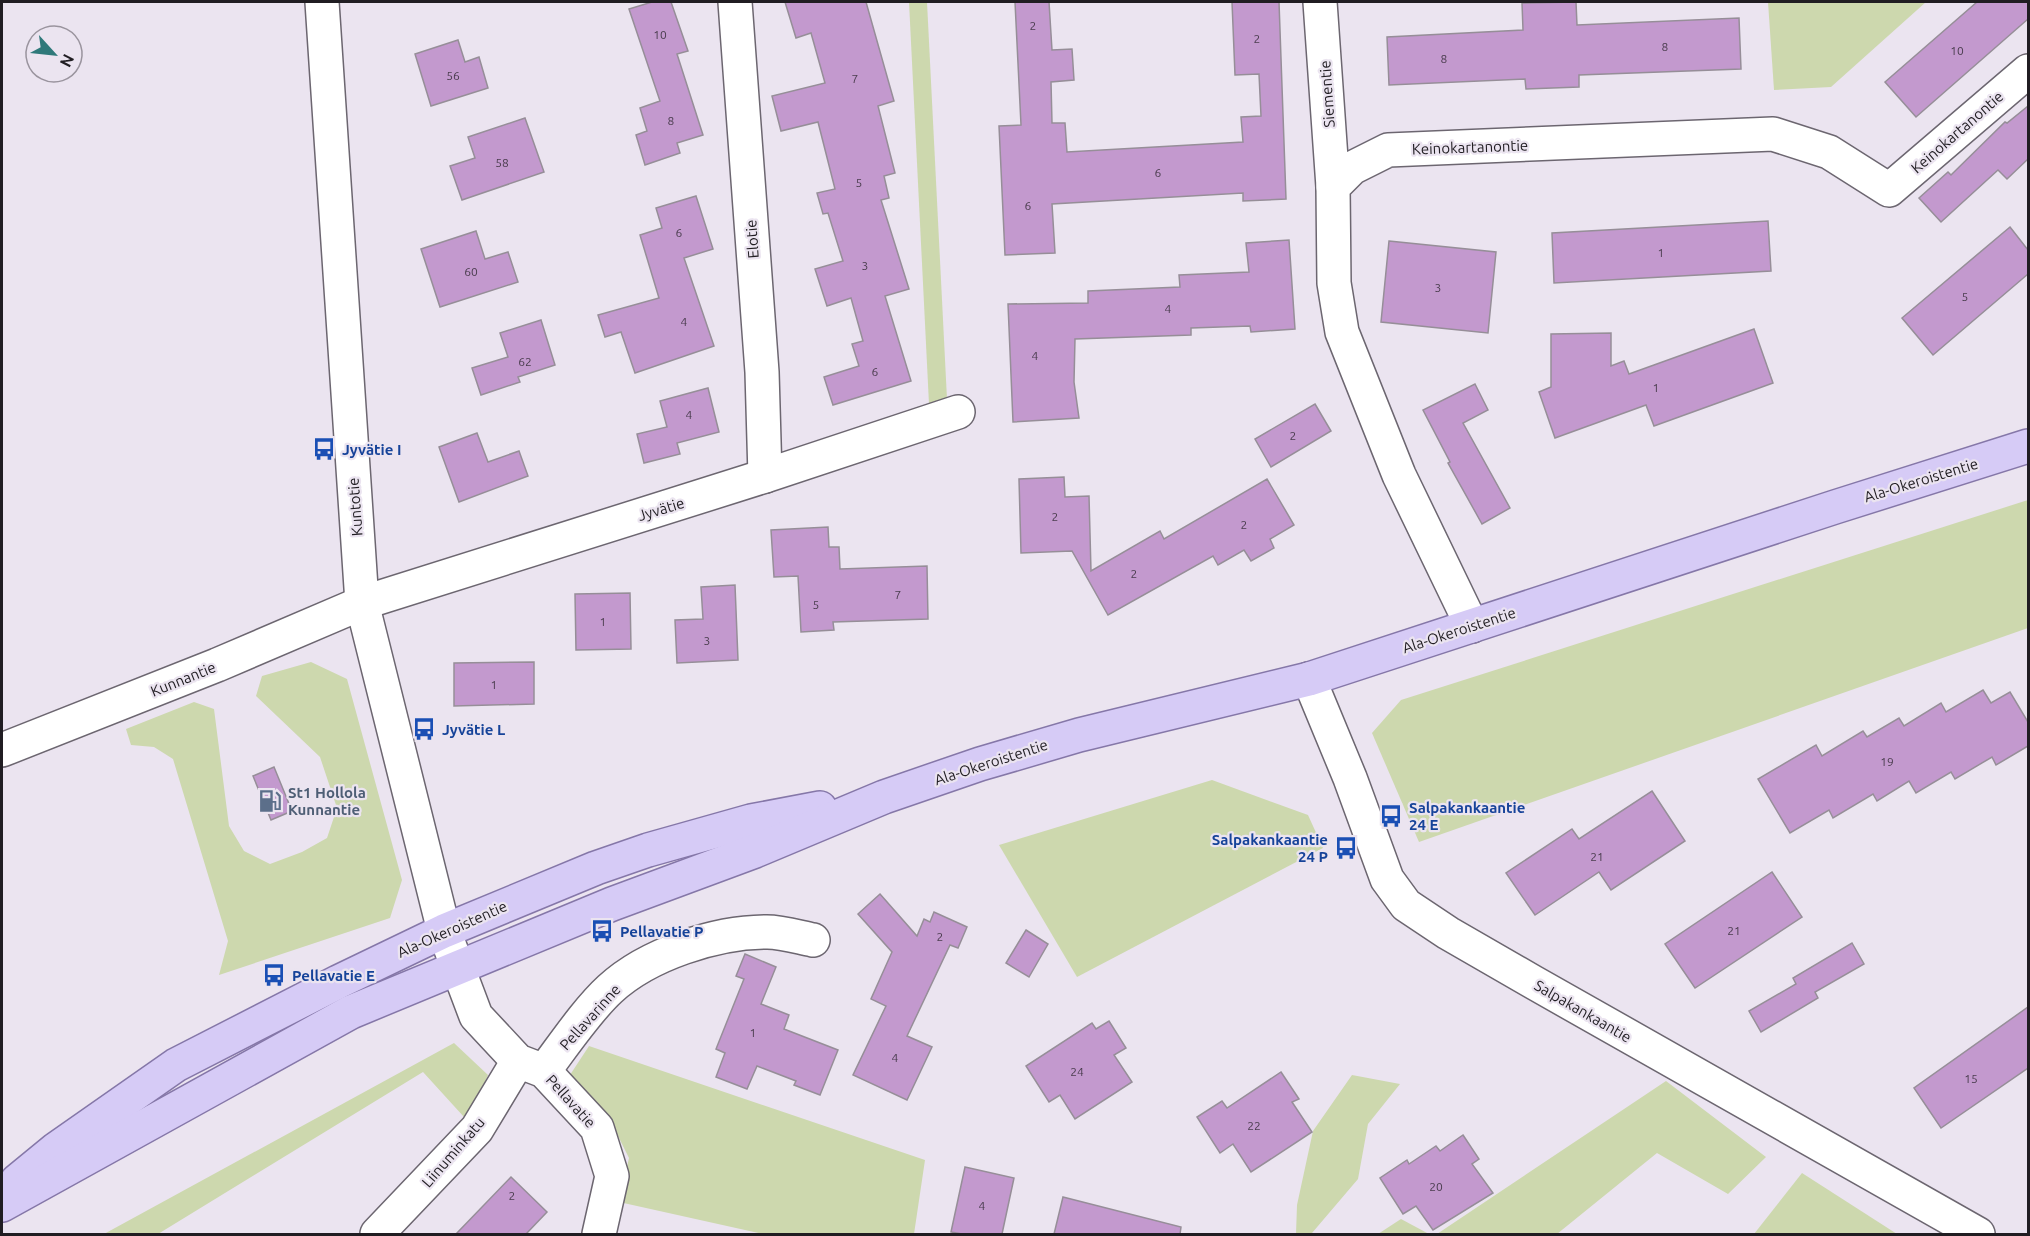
<svg xmlns="http://www.w3.org/2000/svg" width="2030" height="1236" viewBox="0 0 2030 1236" font-family="Ubuntu,sans-serif">
	<rect width="100%" height="100%" fill="#ebe4f0"/>
	<g fill="#cdd8ae">
		<polygon points="909,2 927,2 947,399 929,404"/>
		<polygon points="1768,2 1926,2 1831,87 1774,90"/>
		<polygon points="2028,500 2028,628 1419,842 1372,733 1401,700"/>
		<polygon points="311,662 347,679 402,880 390,918 219,975 228,941 173,759 154,747 131,745 126,729 194,702 214,709 229,826 244,851 270,864 302,852 327,838 337,808 320,757 256,696 262,676"/>
		<polygon points="1212,780 1308,815 1323,848 1077,977 999,845"/>
		<polygon points="454,1043 488,1075 477,1099 464,1117 423,1072 158,1234 104,1234"/>
		<polygon points="589,1046 925,1160 914,1234 763,1234 619,1202 629,1158 613,1126 568,1078"/>
		<polygon points="1352,1075 1400,1084 1368,1124 1358,1179 1312,1233 1313,1234 1296,1234 1297,1205 1313,1131"/>
		<polygon points="1666,1081 1766,1157 1728,1194 1657,1153 1557,1234 1437,1234"/>
		<polygon points="1802,1173 1897,1234 1754,1234"/>
		<polygon points="1401,1219 1429,1234 1378,1234"/>
	</g>
	<g fill="#c399ce" stroke="#968e98" stroke-width="1.5">
		<polygon points="652,2 671,2 688,51 677,54 703,135 677,143 680,153 645,165 636,135 647,131 640,108 660,101 629,9"/>
		<polygon points="785,2 866,2 894,101 878,106 895,173 884,176 889,198 881,200 909,289 885,296 911,381 833,405 824,377 859,366 852,344 863,341 851,298 827,306 815,269 843,261 828,213 823,214 817,193 835,189 818,122 781,131 772,96 825,83 811,33 796,38"/>
		<polygon points="1015,2 1049,2 1052,50 1072,49 1074,80 1051,82 1052,123 1065,123 1067,152 1243,142 1241,117 1261,116 1259,74 1235,75 1232,2 1279,2 1286,199 1243,201 1243,193 1052,204 1055,253 1005,255 999,126 1021,125"/>
		<polygon points="1576,2 1577,25 1739,18 1741,69 1579,75 1579,87 1526,89 1525,79 1389,85 1387,37 1523,30 1522,3"/>
		<polygon points="1977,2 2028,2 2028,19 1916,117 1885,82"/>
		<polygon points="458,40 465,62 479,57 488,88 431,106 415,54"/>
		<polygon points="2028,106 2028,159 2007,179 1998,170 1941,222 1919,198 1948,172 1951,175 2005,122 2007,123"/>
		<polygon points="525,118 544,172 462,200 450,166 475,158 468,137"/>
		<polygon points="696,196 713,249 684,258 714,346 635,373 621,332 605,337 598,315 659,298 640,235 662,228 656,208"/>
		<polygon points="1768,221 1771,271 1554,283 1552,233"/>
		<polygon points="2010,227 2028,250 2028,274 1933,355 1902,318"/>
		<polygon points="476,231 485,259 508,252 518,282 440,307 421,249"/>
		<polygon points="1289,240 1295,329 1251,332 1250,326 1191,328 1191,335 1075,339 1074,382 1079,418 1013,422 1008,304 1088,303 1088,291 1180,287 1179,275 1249,272 1246,243"/>
		<polygon points="1389,241 1496,252 1488,333 1381,322"/>
		<polygon points="541,320 555,365 518,377 520,382 481,395 472,368 508,357 500,333"/>
		<polygon points="1754,329 1773,383 1654,426 1646,405 1555,438 1539,392 1551,387 1551,334 1611,333 1611,366 1624,361 1629,374"/>
		<polygon points="1475,384 1488,410 1463,423 1510,508 1482,524 1448,463 1450,462 1423,410"/>
		<polygon points="708,388 719,432 677,443 680,454 644,463 637,434 667,427 660,401"/>
		<polygon points="1315,404 1331,431 1271,467 1255,439"/>
		<polygon points="477,433 488,462 519,451 528,476 459,502 439,447"/>
		<polygon points="1064,477 1065,497 1089,496 1091,571 1160,531 1164,539 1267,479 1294,525 1270,539 1274,548 1251,561 1244,550 1218,565 1213,556 1108,615 1072,551 1021,553 1019,479"/>
		<polygon points="828,527 829,547 839,547 840,569 927,566 928,619 833,622 834,630 801,632 798,576 774,577 771,530"/>
		<polygon points="735,585 738,660 677,663 675,620 703,619 701,587"/>
		<polygon points="630,593 631,649 576,650 575,594"/>
		<polygon points="534,662 534,704 454,706 454,663"/>
		<polygon points="1983,690 1991,703 2010,692 2028,722 2028,746 1996,765 1992,757 1955,779 1951,772 1916,793 1909,781 1877,801 1873,794 1833,818 1829,810 1790,833 1758,779 1816,745 1822,756 1863,731 1867,737 1899,718 1904,726 1941,703 1946,712"/>
		<polygon points="274,767 292,811 271,820 253,776"/>
		<polygon points="1652,791 1685,841 1611,890 1599,872 1535,915 1506,873 1572,829 1579,839"/>
		<polygon points="1772,872 1802,917 1695,988 1665,944"/>
		<polygon points="880,894 917,936 924,919 930,922 934,912 967,927 958,948 950,945 907,1036 932,1047 907,1100 853,1075 886,1006 871,999 892,952 858,914"/>
		<polygon points="1026,930 1048,944 1029,977 1006,963"/>
		<polygon points="1852,943 1864,964 1815,992 1818,998 1761,1032 1749,1011 1796,984 1793,978"/>
		<polygon points="745,954 776,967 761,1004 789,1015 784,1029 838,1050 820,1095 794,1085 796,1081 757,1066 747,1089 716,1077 725,1053 716,1049 744,979 736,976"/>
		<polygon points="2028,1007 2028,1068 1941,1128 1914,1088"/>
		<polygon points="1109,1021 1126,1048 1114,1055 1132,1082 1075,1119 1060,1095 1049,1102 1026,1066 1092,1023 1096,1029"/>
		<polygon points="1281,1072 1299,1099 1292,1102 1312,1132 1251,1172 1233,1144 1220,1153 1197,1117 1222,1101 1227,1108"/>
		<polygon points="1463,1135 1479,1159 1472,1164 1493,1193 1433,1230 1416,1206 1403,1214 1380,1178 1407,1160 1409,1164 1436,1146 1440,1151"/>
		<polygon points="965,1167 1014,1178 1002,1234 962,1234 951,1232"/>
		<polygon points="511,1177 547,1212 526,1234 456,1234"/>
		<polygon points="1063,1197 1181,1227 1180,1234 1054,1234"/>
	</g>
	<g fill="none" stroke-linecap="round" stroke-linejoin="round">
		<g stroke="#6c6670" stroke-width="36">
			<g id="minor">
				<polyline points="322,2 362,603 444,931 476,1016 518,1061 544,1071 597,1128 612,1176 599,1234"/>
				<polyline points="735,2 762,372 765,476"/>
				<polyline points="1320,2 1333,187"/>
				<polyline points="1472,626 1399,475 1342,332 1334,283 1333,187 1352,168 1388,150 1773,134 1829,152 1889,190 2028,71"/>
				<polyline points="1309,679 1350,778 1387,879 1406,905 1448,933 1533,982 1978,1234"/>
				<polyline points="2,750 217,665 362,603 765,476 958,412"/>
				<path d="M 544,1071 C 563,1046 587,1010 610,989 C 648,954 716,932 767,932 C 782,932 798,937 813,940"/>
				<polyline points="377,1234 477,1129 518,1061"/>
			</g>
		</g>
		<g stroke="#8577a8" stroke-width="36">
			<g id="major">
				<polyline points="17,1181 56,1149 176,1065 338,982 444,931 596,868 648,850 751,821 820,808"/>
				<polyline points="2,1205 351,1012 612,904 755,851 884,797 980,764 1079,735 1309,679 1835,507 2028,446"/>
			</g>
		</g>
		<use href="#minor" stroke="#fff" stroke-width="33"/>
		<use href="#major" stroke="#d6cbf6" stroke-width="33"/>
	</g>
	<defs>
		<g id="bus-bare" transform="scale(1.8)"><path d="M-5-6H5V4H4V6H2V4H-2V6H-4V4H-5ZM-3.5-4V0h7V-4ZM-3.5 1.2v1.5H-2V1.2ZM2 1.2v1.5H3.5V1.2Z" fill="#1a4fb4" stroke="#ebe4f0" stroke-width="2.5" paint-order="stroke"/></g>
		<g id="fuel-bare" transform="scale(1.8)"><path d="M-5.5-6h7V0h2V4h1.3V-2.5L3-4.5l.8-.8L6-3V5H2.5V1h-1V6h-7ZM-4.2-4.7v3.2H.2V-4.7Z" fill="#5c6f8a" stroke="#ebe4f0" stroke-width="2.5" paint-order="stroke"/></g>
	</defs>
	<g fill-rule="evenodd">
		<use href="#bus-bare" x="324" y="449"/>
		<use href="#bus-bare" x="424" y="729"/>
		<use href="#fuel-bare" x="270" y="801"/>
		<use href="#bus-bare" x="1391" y="816"/>
		<use href="#bus-bare" x="1346" y="848"/>
		<use href="#bus-bare" x="602" y="931"/>
		<use href="#bus-bare" x="274" y="975"/>
	</g>
	<g text-anchor="middle" dominant-baseline="central" stroke-width="4.5" stroke-linejoin="round" paint-order="stroke">
		<g font-size="12" fill="#493c4d">
			<text x="1033" y="25">2</text>
			<text x="660" y="34">10</text>
			<text x="1257" y="38">2</text>
			<text x="1665" y="46">8</text>
			<text x="1957" y="50">10</text>
			<text x="1444" y="58">8</text>
			<text x="453" y="75">56</text>
			<text x="855" y="78">7</text>
			<text x="671" y="120">8</text>
			<text x="502" y="162">58</text>
			<text x="1158" y="172">6</text>
			<text x="859" y="182">5</text>
			<text x="1028" y="205">6</text>
			<text x="679" y="232">6</text>
			<text x="1661" y="252">1</text>
			<text x="865" y="265">3</text>
			<text x="471" y="271">60</text>
			<text x="1438" y="287">3</text>
			<text x="1965" y="296">5</text>
			<text x="1168" y="308">4</text>
			<text x="684" y="321">4</text>
			<text x="1035" y="355">4</text>
			<text x="525" y="361">62</text>
			<text x="875" y="371">6</text>
			<text x="1656" y="387">1</text>
			<text x="689" y="414">4</text>
			<text x="1293" y="435">2</text>
			<text x="1055" y="516">2</text>
			<text x="1244" y="524">2</text>
			<text x="1134" y="573">2</text>
			<text x="898" y="594">7</text>
			<text x="816" y="604">5</text>
			<text x="603" y="621">1</text>
			<text x="707" y="640">3</text>
			<text x="494" y="684">1</text>
			<text x="1887" y="761">19</text>
			<text x="1597" y="856">21</text>
			<text x="1734" y="930">21</text>
			<text x="940" y="936">2</text>
			<text x="753" y="1032">1</text>
			<text x="895" y="1057">4</text>
			<text x="1077" y="1071">24</text>
			<text x="1971" y="1078">15</text>
			<text x="1254" y="1125">22</text>
			<text x="1436" y="1186">20</text>
			<text x="512" y="1195">2</text>
			<text x="982" y="1205">4</text>
		</g>
		<g font-size="15" fill="#201d22" stroke="#ebe4f0">
			<text transform="translate(1327 94) rotate(-94)">Siementie</text>
			<text transform="translate(1957 132) rotate(-41)">Keinokartanontie</text>
			<text transform="translate(1470 147) rotate(-2)">Keinokartanontie</text>
			<text transform="translate(752 239) rotate(-94)">Elotie</text>
			<text transform="translate(1921 480) rotate(-17)">Ala-Okeroistentie</text>
			<text transform="translate(355 507) rotate(-94)">Kuntotie</text>
			<text transform="translate(661 509) rotate(-17)">Jyvätie</text>
			<text transform="translate(1459 630) rotate(-18)">Ala-Okeroistentie</text>
			<text transform="translate(183 679) rotate(-22)">Kunnantie</text>
			<text transform="translate(991 762) rotate(-18)">Ala-Okeroistentie</text>
			<text transform="translate(452 929) rotate(-24)">Ala-Okeroistentie</text>
			<text transform="translate(1583 1011) rotate(30)">Salpakankaantie</text>
			<text transform="translate(590 1017) rotate(-48)">Pellavarinne</text>
			<text transform="translate(571 1101) rotate(48)">Pellavatie</text>
			<text transform="translate(453 1152) rotate(-49)">Liinuminkatu</text>
		</g>
		<g font-size="15" font-weight="bold" fill="#164399" stroke="#ebe4f0" text-anchor="start">
			<text x="342" y="449">Jyvätie I</text>
			<text x="442" y="729">Jyvätie L</text>
			<text x="1409" y="807">Salpakankaantie<tspan x="1409" dy="17">24 E</tspan></text>
			<text x="1328" y="839" text-anchor="end">Salpakankaantie<tspan x="1328" dy="17">24 P</tspan></text>
			<text x="620" y="931">Pellavatie P</text>
			<text x="292" y="975">Pellavatie E</text>
		</g>
		<g font-size="15" font-weight="bold" fill="#4e5e75" stroke="#ebe4f0" text-anchor="start">
			<text x="288" y="792">St1 Hollola<tspan x="288" dy="17">Kunnantie</tspan></text>
		</g>
	</g>
	<rect width="2030" height="1236" fill="none" stroke="#201d22" stroke-width="6"/>
	<g transform="translate(54 54) rotate(117)"><circle r="28" fill="#ebe4f0" stroke="#9a949e" stroke-width="1.5"/>
	<path d="M0-4.5L10 22L0 15L-10 22Z" fill="#2f797a"/>
	<text y="-9" font-size="16" font-weight="bold" text-anchor="middle" fill="#201d22">N</text>
	</g>
</svg>
